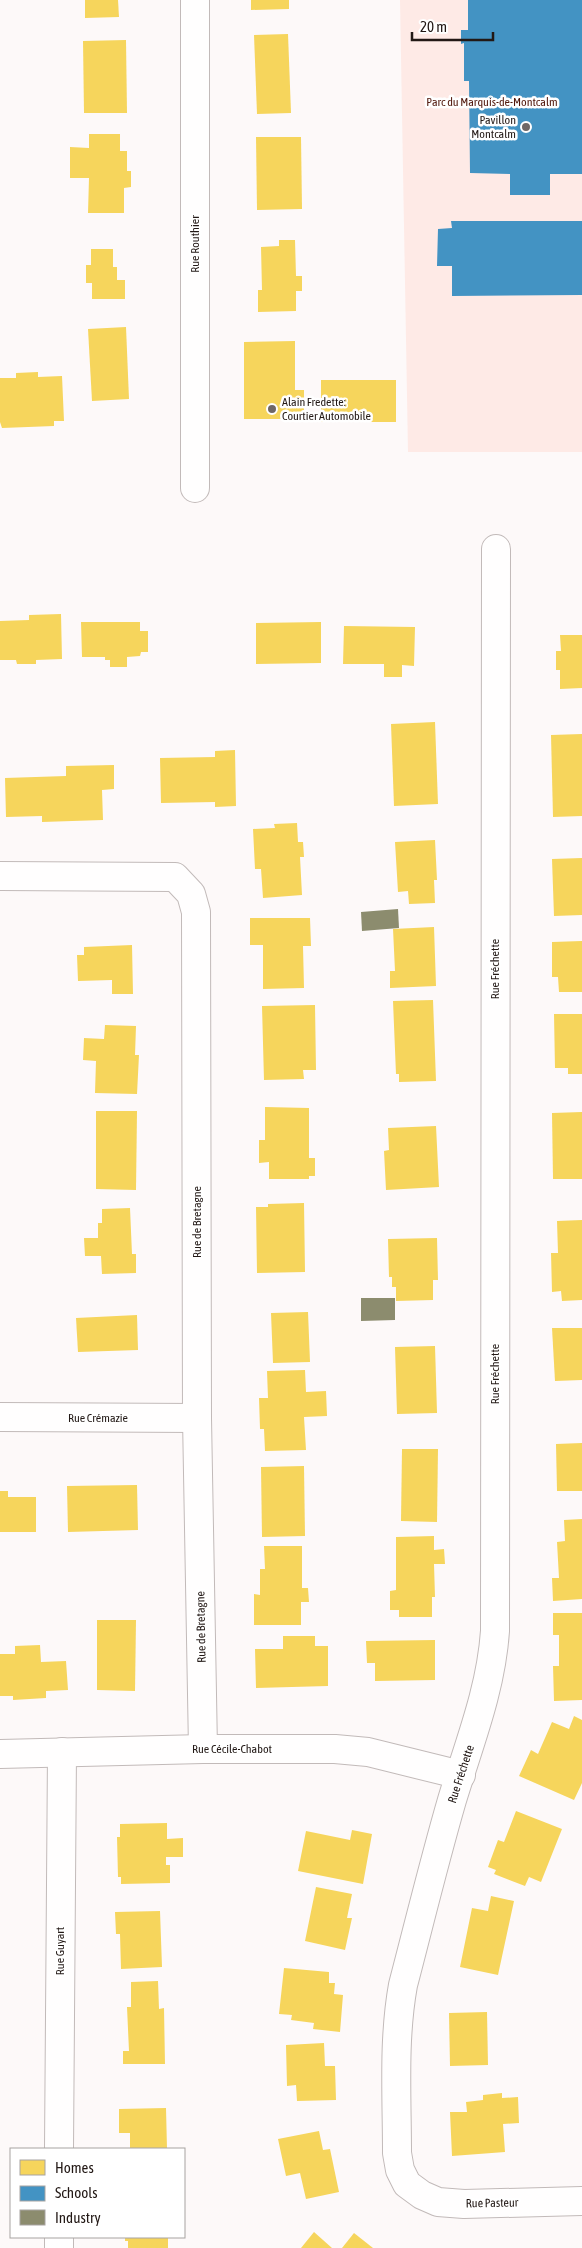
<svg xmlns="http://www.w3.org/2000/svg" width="582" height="2248" viewBox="0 0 582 2248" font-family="'Asap Condensed',sans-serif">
	<rect width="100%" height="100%" fill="#fdf9f9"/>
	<polygon fill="#feeae6" points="400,0 582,0 582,452 408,452"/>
	<g fill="#f6d55c">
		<polygon points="85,0 118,0 119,17 85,18"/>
		<polygon points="251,0 289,0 289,9 251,10"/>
		<polygon points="288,34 291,113 257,114 254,35"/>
		<polygon points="126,40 127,113 84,113 83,41"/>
		<polygon points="89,134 120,134 120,151 127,151 127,171 131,171 131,187 124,188 124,213 88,213 89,178 70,178 70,147 89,148"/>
		<polygon points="256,137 301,137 302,209 257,210"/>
		<polygon points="279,240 295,240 296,276 302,276 302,291 296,291 296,311 258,312 258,290 262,290 261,247 279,246"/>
		<polygon points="91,249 113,249 113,267 117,267 117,280 125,280 125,299 92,299 92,283 86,283 86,265 91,265"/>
		<polygon points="126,327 129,399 92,401 88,329"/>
		<polygon points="295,341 295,390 304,390 304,419 244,419 244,342"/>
		<polygon points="38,372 38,377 62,376 64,421 54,421 54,426 2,428 0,422 0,378 16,378 16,373"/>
		<rect x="321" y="380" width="75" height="42"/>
		<polygon points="61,614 62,659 36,660 36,664 17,664 16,660 0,660 0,621 29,620 29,615"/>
		<polygon points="81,622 140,622 140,631 148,631 148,652 141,652 140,656 127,657 127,667 110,667 110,660 105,660 105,657 82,657"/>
		<polygon points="321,622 321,663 256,664 256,623"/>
		<polygon points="344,626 415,627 414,666 402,665 402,677 384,677 384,664 343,664"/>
		<polygon points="560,635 582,635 582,688 560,689 560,670 556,670 556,651 561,651"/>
		<polygon points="435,722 438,804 394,806 391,724"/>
		<polygon points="582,734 582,816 553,817 551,735"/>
		<polygon points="235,750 236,806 215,807 215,802 161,803 160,758 215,757 215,751"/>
		<polygon points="114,765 114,789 102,790 103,820 42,822 42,816 6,817 5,778 66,776 66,766"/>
		<polygon points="297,823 298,842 303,842 304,857 300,857 302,895 263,898 261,869 255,869 253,829 275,828 274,824"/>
		<polygon points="435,840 437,880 434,880 435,903 409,904 408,891 398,892 395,842"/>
		<polygon points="582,858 582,915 554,916 552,859"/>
		<polygon points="250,918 310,918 311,946 303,946 304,988 263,989 263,945 250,945"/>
		<polygon points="434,927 436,986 390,988 390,971 395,971 393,929"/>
		<polygon points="582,941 582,992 559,992 558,977 552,977 552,942"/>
		<polygon points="132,945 133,994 112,994 112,980 78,981 77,955 84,955 84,947"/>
		<polygon points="433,1000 436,1081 399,1082 399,1074 396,1074 393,1001"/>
		<polygon points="315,1005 316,1070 303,1070 304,1079 264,1080 262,1006"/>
		<polygon points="554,1014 582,1014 582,1074 568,1074 568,1068 555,1068"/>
		<polygon points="105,1025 136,1026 135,1055 139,1055 137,1094 95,1093 96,1061 83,1060 84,1038 104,1039"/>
		<polygon points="265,1107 309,1108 309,1158 315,1158 315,1176 309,1176 309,1179 269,1179 269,1162 259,1163 259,1140 265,1140"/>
		<polygon points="96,1111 137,1111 136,1190 96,1189"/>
		<polygon points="582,1112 582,1179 553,1179 552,1113"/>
		<polygon points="436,1126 439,1187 386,1190 384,1151 389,1150 388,1128"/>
		<polygon points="304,1203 305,1272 257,1273 256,1207 268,1207 268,1204"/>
		<polygon points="130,1208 132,1254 136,1254 136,1273 102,1274 101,1256 85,1256 84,1238 98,1238 98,1223 102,1223 102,1209"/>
		<polygon points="582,1220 582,1300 562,1301 561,1291 552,1292 551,1253 558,1253 557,1221"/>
		<polygon points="437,1238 438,1280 433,1280 433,1300 396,1301 396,1287 392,1287 392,1277 389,1277 388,1239"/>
		<polygon points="308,1312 310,1362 273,1363 271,1313"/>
		<polygon points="137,1315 138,1350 78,1352 76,1318"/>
		<polygon points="552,1328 582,1328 582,1380 555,1381"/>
		<polygon points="435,1346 437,1413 397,1414 395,1347"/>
		<polygon points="305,1370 306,1392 326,1391 327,1416 304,1417 306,1450 265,1451 264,1429 260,1429 259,1398 268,1398 267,1371"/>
		<polygon points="582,1443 582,1491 557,1491 556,1444"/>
		<polygon points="402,1449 438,1449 437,1522 401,1521"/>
		<polygon points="304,1466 305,1536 262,1537 261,1467"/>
		<polygon points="137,1485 138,1530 68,1532 67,1486"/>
		<polygon points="0,1491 8,1491 8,1497 36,1497 36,1532 0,1532"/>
		<polygon points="582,1519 582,1599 553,1601 552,1578 559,1578 557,1542 565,1541 564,1520"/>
		<polygon points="434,1536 434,1550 444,1549 445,1564 434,1564 435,1597 432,1597 432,1617 399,1617 399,1610 390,1610 390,1591 396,1590 396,1537"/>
		<polygon points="264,1546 302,1546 302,1588 308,1588 309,1602 301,1602 301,1625 254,1625 254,1594 260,1595 260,1569 265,1569"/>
		<polygon points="553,1613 582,1613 582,1700 554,1701 553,1666 559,1666 559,1635 553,1635"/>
		<polygon points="97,1620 136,1620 135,1691 97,1690"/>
		<polygon points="283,1636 315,1636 315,1646 328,1646 328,1686 256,1688 255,1649 283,1649"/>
		<polygon points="435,1640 435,1680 375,1681 375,1663 367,1663 366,1641"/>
		<polygon points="40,1645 41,1662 66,1661 68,1690 46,1691 46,1698 13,1700 13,1696 0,1696 0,1654 15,1654 15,1646"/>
		<polygon points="574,1716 582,1720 582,1783 574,1800 519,1776 531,1750 538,1754 552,1722 569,1729"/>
		<polygon points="516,1811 562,1829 541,1882 529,1877 525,1886 494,1874 496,1870 488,1867 498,1840 504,1842"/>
		<polygon points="167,1823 167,1839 183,1838 183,1857 166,1857 166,1865 170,1865 170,1883 121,1884 121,1877 118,1877 117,1837 120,1837 120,1824"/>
		<polygon points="352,1830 372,1834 363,1884 298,1871 306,1831 350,1840"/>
		<polygon points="316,1887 352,1894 347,1918 352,1918 345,1950 305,1941"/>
		<polygon points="491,1896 514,1901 498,1975 460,1967 472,1908 488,1911"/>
		<polygon points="160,1911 162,1967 121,1969 120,1934 116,1934 115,1912"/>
		<polygon points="284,1968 329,1972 329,1983 335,1983 334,1994 343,1995 340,2032 313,2029 314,2023 291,2020 292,2015 279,2014"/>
		<polygon points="158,1981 159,2009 164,2008 165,2064 123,2064 123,2051 129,2051 127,2007 131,2007 131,1982"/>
		<polygon points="487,2012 488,2065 450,2066 449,2013"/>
		<polygon points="324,2043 325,2066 335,2066 336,2100 297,2101 296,2085 287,2086 286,2045"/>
		<polygon points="502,2093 502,2098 518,2097 519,2123 503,2124 505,2152 452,2156 450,2112 467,2112 466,2102 483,2100 483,2095"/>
		<polygon points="166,2108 167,2149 130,2149 130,2133 119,2133 119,2109"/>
		<polygon points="319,2131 323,2150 330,2149 339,2192 306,2199 300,2173 286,2176 278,2139"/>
		<polygon points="314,2232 332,2248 301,2248"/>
		<polygon points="354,2233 373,2248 342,2248"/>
		<polygon points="125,2237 168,2237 168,2248 128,2248 128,2241 125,2241"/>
	</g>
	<g fill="#4393c3">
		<polygon points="468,0 582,0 582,174 550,174 550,195 510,195 510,174 470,173 469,81 464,81 464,43 461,44 461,30 468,30"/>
		<polygon points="451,221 582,221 582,295 452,296 452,266 437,266 438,229 452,228"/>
	</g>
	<g fill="#8c8c6e">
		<polygon points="398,909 399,928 362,931 361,912"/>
		<polygon points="361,1298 395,1298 395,1320 361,1321"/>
	</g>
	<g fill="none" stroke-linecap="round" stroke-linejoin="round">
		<g stroke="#c2bab9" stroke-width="30">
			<g id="minor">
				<polyline points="195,0 195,488"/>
				<path d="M 496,549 L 495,1631 C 491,1690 469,1744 452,1800 C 434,1862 419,1924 403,1985 C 393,2040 397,2097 397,2153 L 400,2170 L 407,2184 L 422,2195 L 438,2202 L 464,2204 L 582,2201"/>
				<polyline points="0,876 175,877 191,894 196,912 197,1418 203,1749"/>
				<polyline points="0,1417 197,1418"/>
				<polyline points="0,1754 203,1749 335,1749 368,1752 461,1775"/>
				<polyline points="59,2149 62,1752"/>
				<polyline points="59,2248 59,2237"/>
			</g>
		</g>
		<use href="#minor" stroke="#fffefe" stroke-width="28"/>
	</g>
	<g fill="#6f6765" stroke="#fff" stroke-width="2">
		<circle cx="526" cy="127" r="5"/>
		<circle cx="272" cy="409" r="5"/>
	</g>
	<g text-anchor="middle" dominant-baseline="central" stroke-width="5" stroke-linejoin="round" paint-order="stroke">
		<g font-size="12" fill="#51180c" stroke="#fff">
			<text x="492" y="102">Parc du Marquis-de-Montcalm</text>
		</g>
		<g font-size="12" fill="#221815" stroke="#fff" text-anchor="end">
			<text x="516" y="120">Pavillon<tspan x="516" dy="14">Montcalm</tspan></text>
			<text x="282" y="402" text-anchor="start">Alain Fredette:<tspan x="282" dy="14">Courtier Automobile</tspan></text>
		</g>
		<g font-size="12" fill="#221815" stroke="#fff">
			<text transform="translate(195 244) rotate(-90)">Rue Routhier</text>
			<text transform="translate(495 969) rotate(-90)">Rue Fréchette</text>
			<text transform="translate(197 1222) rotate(-90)">Rue de Bretagne</text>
			<text transform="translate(495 1374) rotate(-90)">Rue Fréchette</text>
			<text x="98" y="1418">Rue Crémazie</text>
			<text transform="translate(201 1627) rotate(-91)">Rue de Bretagne</text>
			<text x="232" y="1749">Rue Cécile-Chabot</text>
			<text transform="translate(461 1774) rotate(-72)">Rue Fréchette</text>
			<text transform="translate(60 1951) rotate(-90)">Rue Guyart</text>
			<text transform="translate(492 2203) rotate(-1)">Rue Pasteur</text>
		</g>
	</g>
	<rect x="10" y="2148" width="175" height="90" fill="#ffffff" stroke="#a7a3a1"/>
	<rect x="20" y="2160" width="25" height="15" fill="#f6d55c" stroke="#a7a3a1"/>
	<text x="55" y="2173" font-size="15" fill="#221815">Homes</text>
	<rect x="20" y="2186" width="25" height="15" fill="#4393c3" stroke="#a7a3a1"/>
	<text x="55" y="2198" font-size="15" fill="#221815">Schools</text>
	<rect x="20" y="2210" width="25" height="15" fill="#8c8c6e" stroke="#a7a3a1"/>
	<text x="55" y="2223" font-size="15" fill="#221815">Industry</text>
	<path d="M412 32v8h81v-8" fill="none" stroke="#221815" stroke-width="2.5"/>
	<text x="420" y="32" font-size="15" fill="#221815" stroke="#ffffff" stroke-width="4" paint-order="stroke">20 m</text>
</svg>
